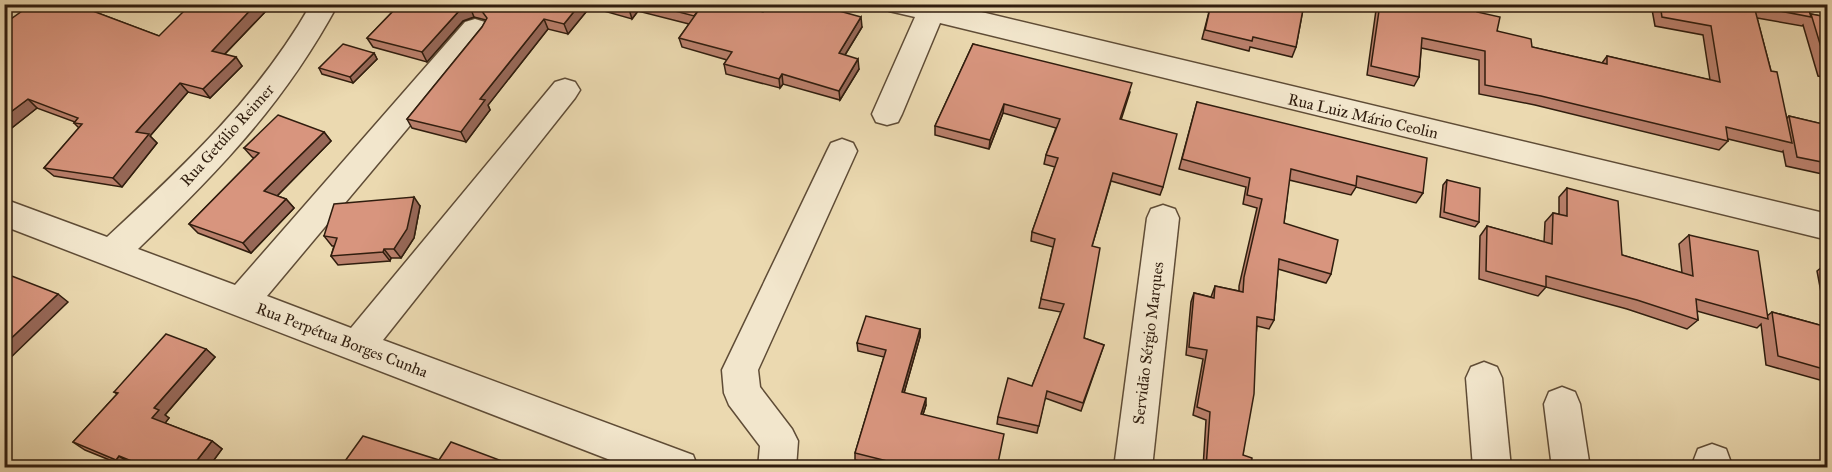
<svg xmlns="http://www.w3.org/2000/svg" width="1832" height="472" viewBox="0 0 1832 472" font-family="'IM FELL Great Primer',serif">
	<rect width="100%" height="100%" fill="#ebd9b0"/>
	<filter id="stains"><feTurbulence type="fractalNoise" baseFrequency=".00333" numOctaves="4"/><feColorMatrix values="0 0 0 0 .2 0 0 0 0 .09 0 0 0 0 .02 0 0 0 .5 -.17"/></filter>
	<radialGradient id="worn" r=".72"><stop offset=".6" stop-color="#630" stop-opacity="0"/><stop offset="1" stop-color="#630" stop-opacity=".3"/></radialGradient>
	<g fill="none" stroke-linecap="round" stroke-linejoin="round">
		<g stroke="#5f4c36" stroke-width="3">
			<g id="minor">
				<path d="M 311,4 L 338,4 C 284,104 219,171 138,249 L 235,285 L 465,22 L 475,19 L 485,22 L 489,29 L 485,36 L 267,296 L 351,328 L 555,82 L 565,79 L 575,82 L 580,90 L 575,98 L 383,340 L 693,455 L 698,468 L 631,468 L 4,226 L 4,199 L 107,237 C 184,166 259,96 311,4 Z"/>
				<polygon points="886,4 948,4 1828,214 1828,240 940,23 902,114 898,122 887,125 876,122 872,114 915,17 889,11"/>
				<polygon points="842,139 853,143 857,151 758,370 760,387 792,429 798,441 796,468 758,468 760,446 729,405 724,393 722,370 827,151 831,143"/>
				<polygon points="1163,205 1175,209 1179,218 1152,468 1114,468 1147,218 1151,209"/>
				<polygon points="1484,362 1497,367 1502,378 1511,468 1473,468 1466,378 1471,367"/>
				<polygon points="1562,387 1575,392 1580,404 1590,468 1552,468 1544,404 1549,392"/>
				<polygon points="1712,444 1726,449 1733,468 1695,468 1693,462 1698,449"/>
			</g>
		</g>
		<use href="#minor" fill="#f2e6cc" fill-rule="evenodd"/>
	</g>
	<g fill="#ba806c" stroke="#301d0e" stroke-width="1.5">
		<polygon points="32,4 103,4 95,12 159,36 265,12 225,54 242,66 210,98 188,92 150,136 157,143 122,187 54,176 44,168 79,128 74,123 75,122 37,108 4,134"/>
		<polygon points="400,4 734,4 763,12 768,4 817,4 862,27 845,55 859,69 840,100 783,84 780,88 726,74 724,64 727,60 682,47 679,38 689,24 638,11 632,19 590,7 568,34 548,29 488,105 490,110 466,142 412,128 407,119 482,27 486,20 474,17 463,21 427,62 373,47 367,38"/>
		<polygon points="1174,4 1304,4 1296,47 1292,57 1250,47 1249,51 1202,39 1209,12"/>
		<polygon points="1348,4 1477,4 1477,12 1497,31 1532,47 1602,63 1607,56 1710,80 1703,35 1655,26 1651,4 1807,4 1810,15 1811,14 1827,17 1827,78 1818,76 1803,25 1802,26 1757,18 1771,71 1787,118 1789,116 1827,125 1827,175 1786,166 1783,151 1782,152 1728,139 1728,141 1719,150 1535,105 1479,94 1479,60 1421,48 1419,77 1414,86 1367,75 1376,10"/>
		<polygon points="973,44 1130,92 1121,120 1163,187 1160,195 1111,181 1092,246 1084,338 1104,345 1081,411 1045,398 1037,433 997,424 998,417 1032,386 1061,312 1039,308 1053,247 1031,241 1032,232 1055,167 1044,164 1046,155 1056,128 1003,113 989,149 935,135 935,126"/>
		<polygon points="374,53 377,59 353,83 322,74 319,68"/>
		<polygon points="1197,102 1423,193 1416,203 1356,187 1351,195 1289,180 1284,223 1331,274 1326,283 1278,269 1274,320 1269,329 1257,326 1243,455 1251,468 1203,468 1206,420 1193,415 1203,359 1186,355 1191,302 1194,293 1211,297 1215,286 1239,291 1239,286 1257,208 1243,204 1246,187 1179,169"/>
		<polygon points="324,132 331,141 277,196 286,199 294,208 251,253 198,233 189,224 254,158 252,157 244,148"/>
		<polygon points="1447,180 1479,222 1475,227 1440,217 1443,185"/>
		<polygon points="1567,188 1622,255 1682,273 1679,244 1689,235 1767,316 1772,312 1827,327 1827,382 1766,365 1761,324 1757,328 1697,311 1698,320 1687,329 1627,309 1546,287 1538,296 1479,279 1480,236 1487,226 1544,242 1545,222 1553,213 1559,214 1559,197"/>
		<polygon points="420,206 414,238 401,258 391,258 390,261 338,265 331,256 334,246 332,246 324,236"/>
		<polygon points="1827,263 1827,324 1817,271"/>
		<polygon points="920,329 920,337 904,393 926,405 923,414 997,468 887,468 855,460 855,453 884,357 858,351 857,343"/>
		<polygon points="206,349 215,357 165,415 169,418 165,423 212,441 222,449 208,468 141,468 130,463 127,467 85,450 73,442 117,394 114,392"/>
	</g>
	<g fill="#976858" stroke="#301d0e" stroke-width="1.5">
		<polygon points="85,4 103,4 90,16 82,7"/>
		<polygon points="256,4 260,4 265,12 219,60 212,51"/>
		<polygon points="580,4 589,4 590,7 568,34 564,24"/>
		<polygon points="632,4 636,4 638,11 632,19 629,9"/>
		<polygon points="470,7 474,17 463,21 427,62 422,52 459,11"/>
		<polygon points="861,17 862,27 840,63 839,53"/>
		<polygon points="544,19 548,29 488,105 490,110 466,142 461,132 480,99"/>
		<polygon points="374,53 377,59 353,83 350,77"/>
		<polygon points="236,57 242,66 210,98 203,89"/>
		<polygon points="858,59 859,69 840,100 839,91"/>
		<polygon points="782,74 783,84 780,88 779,79"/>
		<polygon points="180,83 188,92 150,136 157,143 122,187 113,178 136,132"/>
		<polygon points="28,99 37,108 4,134 4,117"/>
		<polygon points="1004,104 1003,113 989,149 990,140"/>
		<polygon points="324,132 331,141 272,201 264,191"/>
		<polygon points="414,197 420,206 414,238 401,258 394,249"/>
		<polygon points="286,199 294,208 251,253 243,243"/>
		<polygon points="384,249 391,258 390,261 383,252"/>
		<polygon points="58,294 68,302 4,364 4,345"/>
		<polygon points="920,329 920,337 902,400 902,392"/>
		<polygon points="206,349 215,357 165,415 169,418 163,426 152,418 154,408"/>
		<polygon points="926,398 926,405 921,421 921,414"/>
		<polygon points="212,441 222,449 208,468 191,468"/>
		<polygon points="119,456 130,463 127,467 116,460"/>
	</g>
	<g fill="#d8957e" stroke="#301d0e" stroke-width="1.5">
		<polygon points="32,4 85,4 82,7 159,36 191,4 256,4 212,51 236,57 203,89 180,83 136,132 149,134 113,178 44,168 82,124 74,123 78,118 28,99 4,117 4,24"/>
		<polygon points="400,4 580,4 564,24 544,19 480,99 485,100 461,132 407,119 482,27 487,18 481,10 470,7 459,11 422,52 367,38"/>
		<polygon points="613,4 632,4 629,9"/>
		<polygon points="648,4 703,4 694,16"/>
		<polygon points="703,4 734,4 763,12 768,4 814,4 861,17 839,53 858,59 839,91 782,74 779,79 724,64 732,52 679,38"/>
		<polygon points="1211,4 1304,4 1296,47 1253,37 1252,41 1205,30"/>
		<polygon points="1380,4 1477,4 1477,12 1500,17 1497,31 1531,39 1532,47 1607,64 1607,56 1720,82 1711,26 1662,17 1660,4 1807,4 1811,17 1754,6 1771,71 1777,72 1792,143 1726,127 1728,141 1541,96 1485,85 1485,51 1422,38 1419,77 1371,66"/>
		<polygon points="1811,14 1827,17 1827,67"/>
		<polygon points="343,44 374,53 350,77 319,68"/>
		<polygon points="973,44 1132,83 1120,119 1177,134 1163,187 1113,173 1092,246 1100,248 1084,338 1104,345 1083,403 1047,391 1039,426 998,417 1008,378 1032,386 1064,304 1041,299 1055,239 1032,232 1058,158 1046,155 1060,119 1004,104 990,140 935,126"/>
		<polygon points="1197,102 1427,158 1423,193 1357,176 1356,186 1291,169 1284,223 1338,240 1331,274 1279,259 1274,320 1257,317 1254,394 1243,455 1252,458 1251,468 1206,468 1210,412 1197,407 1207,350 1189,347 1194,293 1214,298 1215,286 1243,292 1244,277 1262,199 1247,195 1250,178 1182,159"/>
		<polygon points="278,115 324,132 264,191 286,199 243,243 189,224 259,153 244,148"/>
		<polygon points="1789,116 1827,125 1827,163 1797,157"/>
		<polygon points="1447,180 1480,188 1479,222 1444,212"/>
		<polygon points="1567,188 1618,201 1622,255 1693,276 1689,235 1758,251 1768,319 1696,299 1698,320 1637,300 1546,276 1546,287 1486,271 1487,226 1552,244 1553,213 1567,216"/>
		<polygon points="414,197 407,229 394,249 384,249 383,252 331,256 337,238 324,236 334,204"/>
		<polygon points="4,273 58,294 4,345"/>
		<polygon points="1772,312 1827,327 1827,370 1778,356"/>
		<polygon points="866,316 920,329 902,392 926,398 921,414 1004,434 997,468 915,468 855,453 886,350 857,343"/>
		<polygon points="166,334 206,349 154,408 159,410 152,418 212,441 191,468 149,468 119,456 116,460 73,442 118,393 114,392"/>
		<polygon points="363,436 439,460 451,442 510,464 508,468 340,468"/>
	</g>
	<g text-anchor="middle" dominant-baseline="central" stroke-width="4.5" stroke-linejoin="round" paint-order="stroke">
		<g font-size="16" fill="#301d0e" stroke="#f2e6cc">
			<text transform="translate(1363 116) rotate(13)">Rua Luiz Mário Ceolin</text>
			<text transform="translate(227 135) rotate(-48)">Rua Getúlio Reimer</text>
			<text transform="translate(342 340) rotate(21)">Rua Perpétua Borges Cunha</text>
			<text transform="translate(1148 343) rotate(-83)">Servidão Sérgio Marques</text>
		</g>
	</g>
	<rect width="1832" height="472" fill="none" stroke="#ebd9b0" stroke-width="24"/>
	<rect x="6" y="6" width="1820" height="460" fill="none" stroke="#301d0e" stroke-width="3"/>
	<rect x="12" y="12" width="1808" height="448" fill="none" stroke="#301d0e" stroke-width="1.5"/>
	<rect width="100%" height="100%" filter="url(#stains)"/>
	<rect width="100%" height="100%" fill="url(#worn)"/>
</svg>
